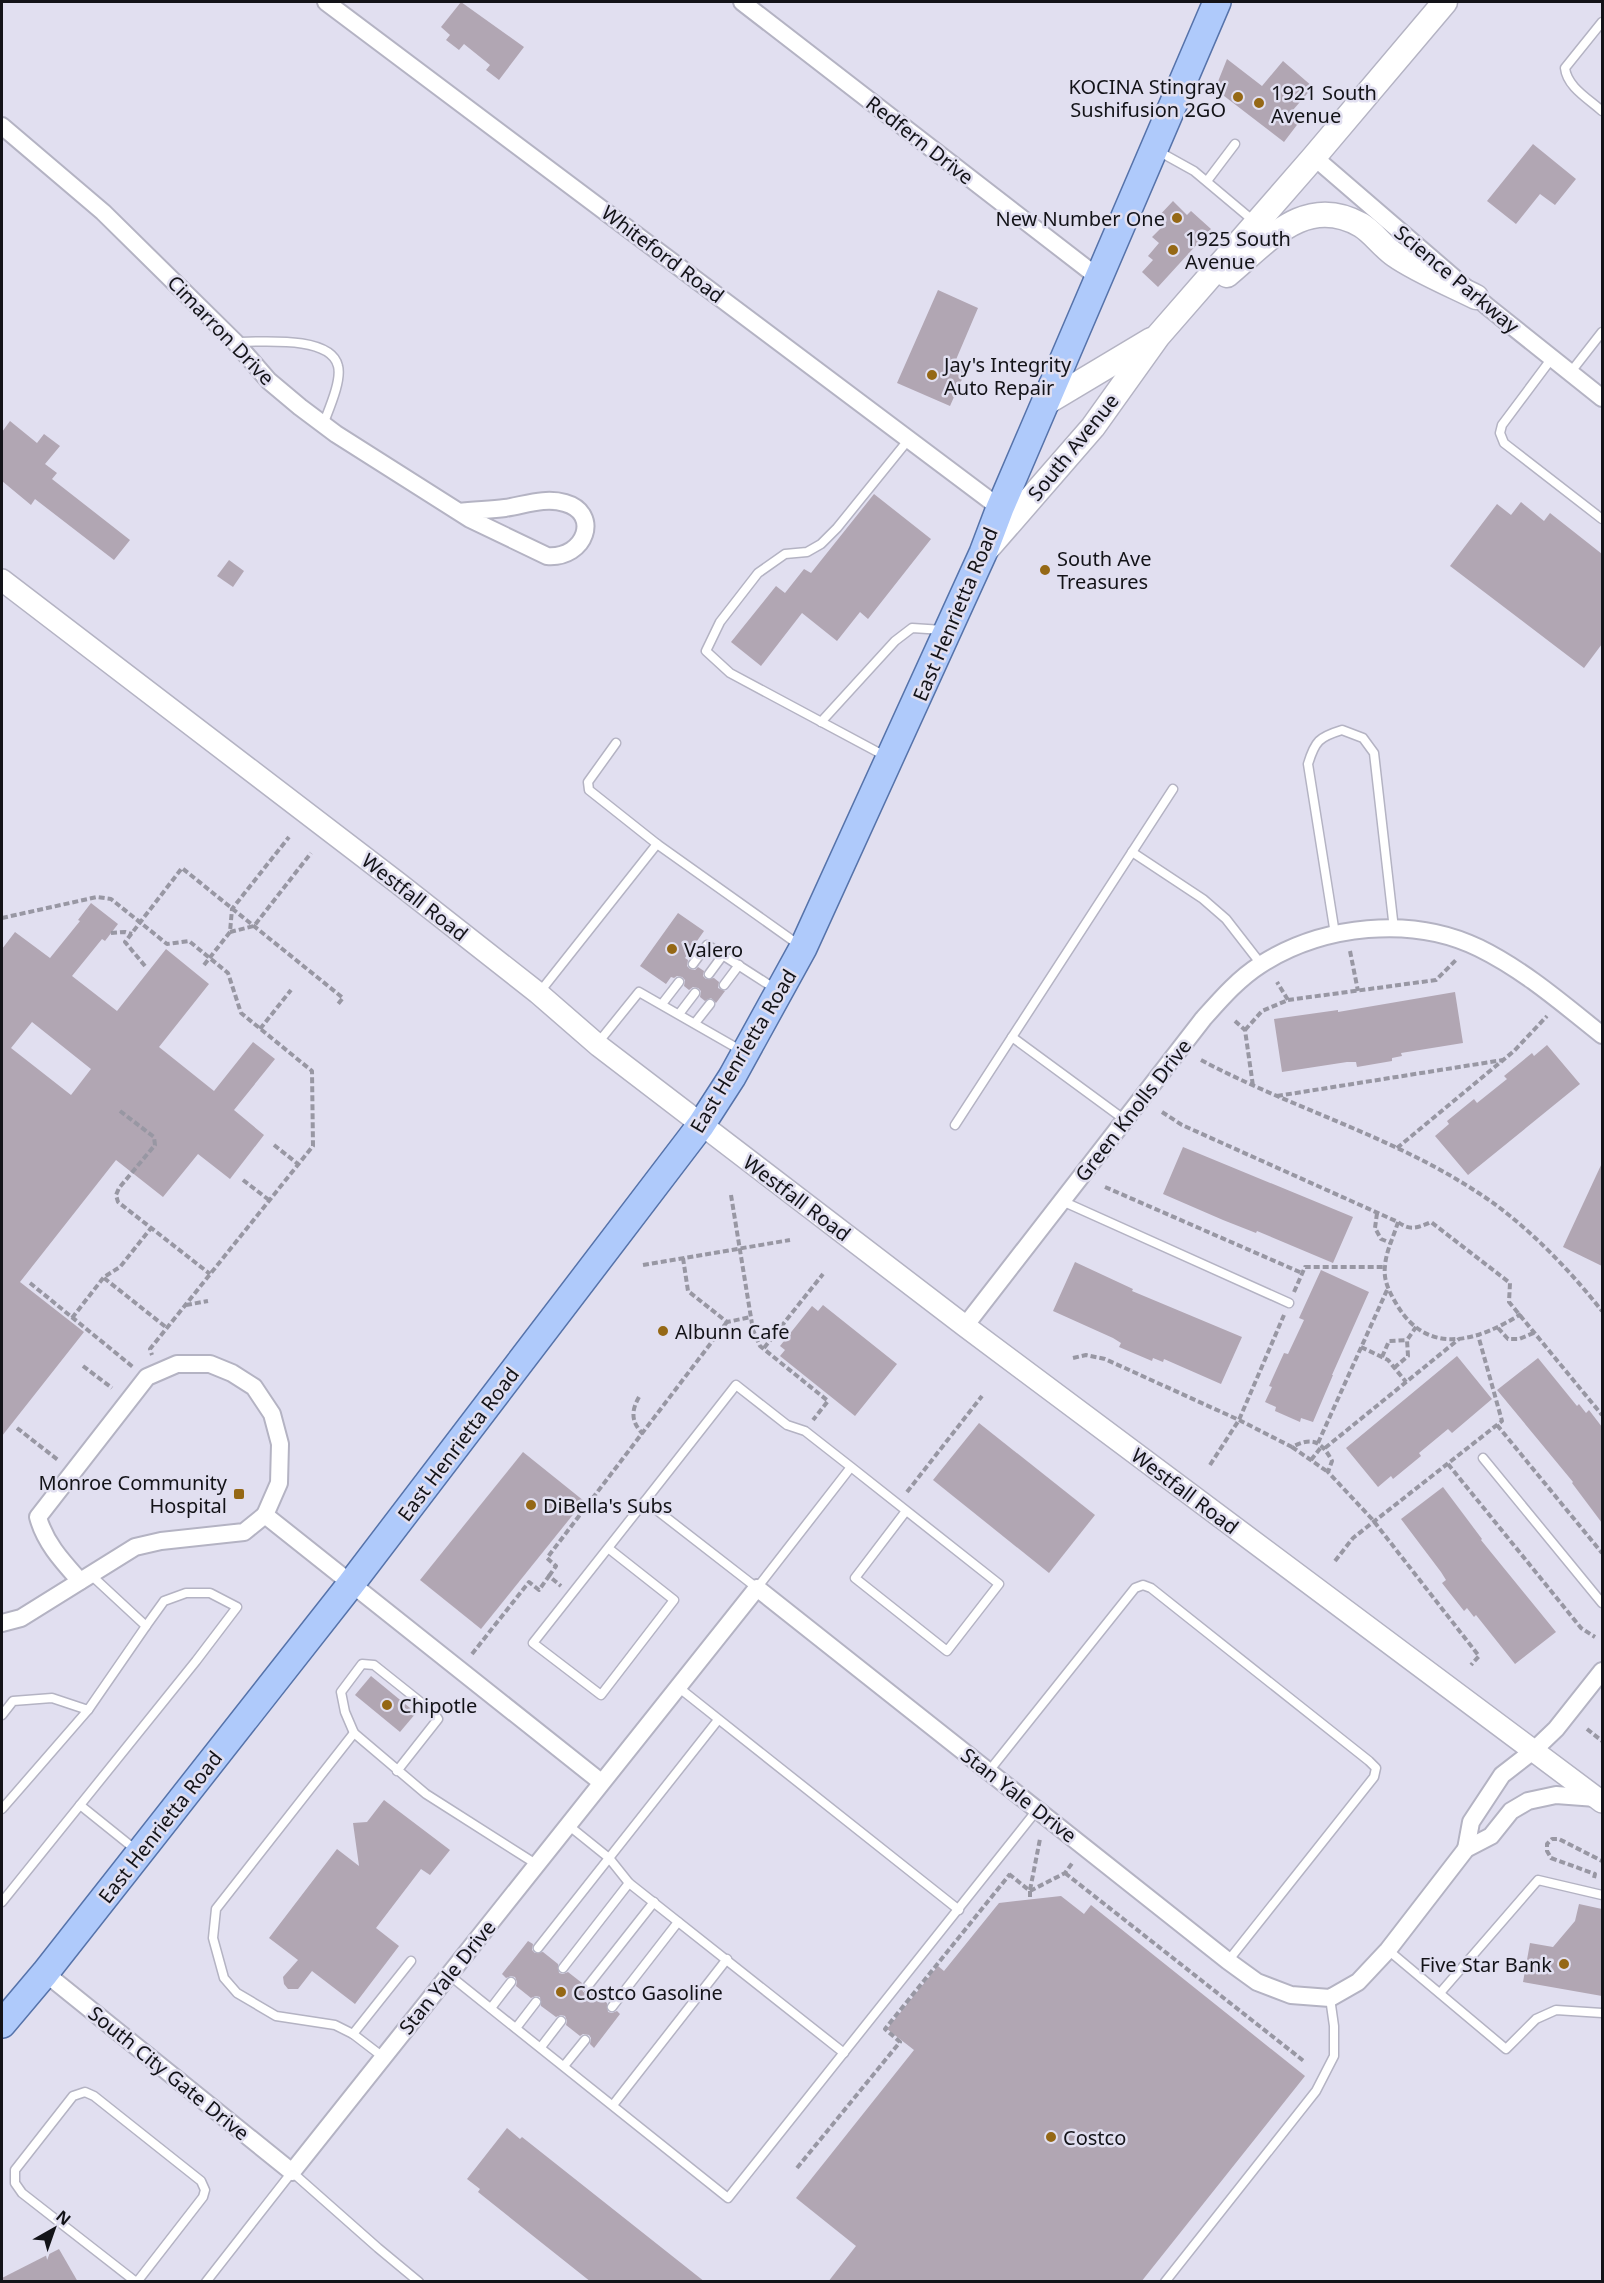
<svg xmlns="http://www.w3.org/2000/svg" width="1604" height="2283" viewBox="0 0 1604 2283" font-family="'Noto Sans',sans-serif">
	<rect width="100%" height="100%" fill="#e1dff0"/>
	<g fill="#b1a6b3" fill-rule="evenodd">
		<polygon points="461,2 524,47 499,80 486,70 490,65 464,44 459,50 446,40 450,35 441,27"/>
		<polygon points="1227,59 1262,86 1283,61 1313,87 1293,110 1303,117 1284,142 1215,89"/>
		<polygon points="1533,144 1576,179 1555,205 1540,194 1516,224 1487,201"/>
		<polygon points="1173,201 1187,215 1191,211 1211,229 1158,287 1142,272 1153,260 1148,256 1159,243 1152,237 1164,225 1157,218"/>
		<polygon points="938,290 978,308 955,362 967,368 950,406 897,383"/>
		<polygon points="10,421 37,443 44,434 60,446 45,464 57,473 52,479 130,540 114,560 35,499 31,505 2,481 2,432"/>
		<polygon points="874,494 931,539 868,619 860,612 837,641 802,613 761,666 731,642 776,586 785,593 804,569 811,573"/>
		<polygon points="1521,502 1544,521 1550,513 1602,554 1602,644 1584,668 1450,566 1497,504 1511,515"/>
		<polygon points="229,560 244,571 233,587 217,576"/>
		<path d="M 91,903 L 118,924 L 105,941 L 102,939 L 72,976 L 117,1011 L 166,949 L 209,984 L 159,1047 L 214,1091 L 253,1042 L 275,1059 L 234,1110 L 264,1135 L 230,1179 L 198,1154 L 163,1197 L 116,1160 L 20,1282 L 84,1332 L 2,1436 L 2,949 L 15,932 L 50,958 L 80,921 L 78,920 ZM 32,1022 L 91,1069 L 71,1095 L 11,1048 Z"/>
		<polygon points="678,913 704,931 685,958 688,960 687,966 690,969 695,970 698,967 704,971 703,976 706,979 714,978 719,982 718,988 725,991 716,1003 711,998 705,1001 700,997 701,991 698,988 693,987 689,990 684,986 685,980 682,977 677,976 674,978 671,977 666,984 640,966"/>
		<polygon points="1455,992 1463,1043 1401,1053 1402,1056 1392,1058 1392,1061 1357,1067 1356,1062 1347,1062 1282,1072 1274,1019 1338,1010 1338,1012"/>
		<polygon points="1547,1045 1580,1084 1468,1175 1435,1136 1449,1124 1447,1121 1474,1099 1477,1103 1507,1079 1504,1076 1532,1053 1534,1056"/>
		<polygon points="1183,1147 1353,1217 1333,1263 1257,1231 1256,1233 1223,1220 1163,1194"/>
		<polygon points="1602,1163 1602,1266 1563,1247"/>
		<polygon points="1075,1262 1133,1289 1132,1291 1242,1337 1221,1384 1164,1359 1163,1362 1153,1358 1152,1361 1119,1347 1121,1343 1113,1338 1053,1311"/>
		<polygon points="1321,1270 1369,1292 1332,1375 1333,1375 1313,1422 1301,1418 1300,1422 1275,1411 1276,1407 1265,1402 1272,1387 1269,1386 1284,1353 1288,1354 1304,1320 1299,1318"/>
		<polygon points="823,1305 897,1364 855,1416 780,1356 785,1350 780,1346 812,1306 818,1311"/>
		<polygon points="1457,1356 1492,1399 1452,1433 1448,1429 1419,1453 1421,1456 1393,1479 1391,1476 1378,1487 1346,1448"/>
		<polygon points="1538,1358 1577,1406 1579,1404 1586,1413 1589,1410 1602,1427 1602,1523 1572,1483 1573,1482 1497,1390"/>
		<polygon points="979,1423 1095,1515 1049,1573 933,1480"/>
		<polygon points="523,1452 584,1501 481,1629 420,1580"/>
		<polygon points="1443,1487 1482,1539 1481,1540 1556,1632 1515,1664 1476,1615 1474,1617 1467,1608 1464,1611 1442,1583 1446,1580 1441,1572 1401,1519"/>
		<polygon points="371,1676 416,1713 400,1732 355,1695"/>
		<polygon points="384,1800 450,1850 430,1875 421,1869 376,1928 399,1946 355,2004 312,1971 298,1989 288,1989 284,1984 283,1977 298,1960 269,1938 337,1849 359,1866 353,1823 367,1822"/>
		<polygon points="1061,1896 1084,1914 1091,1905 1305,2076 1141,2282 828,2282 856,2246 796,2198 914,2050 887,2029 938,1966 944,1971 999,1903"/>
		<polygon points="1579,1904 1602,1909 1602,1996 1523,1982 1530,1943 1553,1947 1575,1921"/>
		<polygon points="528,1941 533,1944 532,1950 535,1953 543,1952 558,1964 559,1973 563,1974 568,1972 582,1983 583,1992 587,1993 592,1991 607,2003 608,2012 612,2013 617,2011 620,2014 594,2048 590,2044 591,2038 589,2035 583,2034 580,2036 566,2025 567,2021 565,2016 561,2015 556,2017 541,2006 540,1997 536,1996 531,1998 516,1986 517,1982 515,1977 511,1976 506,1978 502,1974"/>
		<polygon points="507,2128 520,2139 522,2137 705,2282 591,2282 478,2192 480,2189 467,2179"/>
		<polygon points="59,2249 78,2282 2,2282 2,2278"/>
	</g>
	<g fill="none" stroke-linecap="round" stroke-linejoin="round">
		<g stroke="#b4b3c3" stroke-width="11">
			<g id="service">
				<path d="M 1602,22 L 1565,68 C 1567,87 1589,99 1602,111"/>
				<polyline points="1158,151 1194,171 1256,223"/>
				<polyline points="1207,181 1235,144"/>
				<path d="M 236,342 C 260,342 331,335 338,366 C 342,381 328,411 323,425"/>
				<polyline points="1552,358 1502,425 1500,433 1504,443 1602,519"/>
				<polyline points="1570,373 1602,332"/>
				<polyline points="821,722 895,641 912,628 943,630"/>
				<polyline points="616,743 588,782 589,790 657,844 799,945"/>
				<polyline points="885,756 730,673 706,651 720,622 758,573 785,554 807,552 821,544 837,528 909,439"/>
				<polyline points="1132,852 1203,899 1226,919 1261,964"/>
				<path d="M 1335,934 L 1308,764 C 1315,741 1319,737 1342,730 L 1363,738 L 1374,753 L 1394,929"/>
				<polyline points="693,964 707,945 777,990"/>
				<polyline points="709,974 723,955"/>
				<polyline points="724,985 739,965"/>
				<polyline points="539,993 657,844"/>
				<polyline points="662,1004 679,982"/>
				<polyline points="679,1014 695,993"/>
				<polyline points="695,1023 710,1004"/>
				<polyline points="1012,1037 1125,1120"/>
				<polyline points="597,1044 639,992 742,1051"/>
				<polyline points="955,1125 1173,789"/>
				<polyline points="1062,1201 1289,1303"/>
				<polyline points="1483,1458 1602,1603"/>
				<polyline points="851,1467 805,1431 787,1425 736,1385 645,1501 757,1588 851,1467 999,1584 947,1651 855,1578 906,1511"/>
				<polyline points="608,1548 674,1600 601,1695 533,1643 645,1501"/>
				<polyline points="678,1687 959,1910"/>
				<polyline points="2,1715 13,1701 52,1698 88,1710 146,1626 91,1575"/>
				<polyline points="354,1733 216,1909 213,1938 224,1978 237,1993 276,2016 335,2025 353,2034 383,2057"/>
				<polyline points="397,1771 438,1719 433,1712 374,1665 362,1664 341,1692 345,1712 354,1733 426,1794 536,1864"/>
				<polyline points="989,1771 1135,1588 1143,1585 1151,1588 1369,1761 1376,1768 1374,1777 1228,1961"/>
				<polyline points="80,1805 136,1850"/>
				<polyline points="2,1809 88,1710"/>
				<polyline points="568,1825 609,1858 629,1883 844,2053"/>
				<polyline points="2,1902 196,1661 237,1607 210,1593 186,1593 164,1601 146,1626"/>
				<polyline points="538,1948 718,1720"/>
				<polyline points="1388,1950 1506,2049 1536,2019 1556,2010 1602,2013"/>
				<polyline points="563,1968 629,1883"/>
				<polyline points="449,1975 728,2198 1037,1810"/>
				<polyline points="587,1987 654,1902"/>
				<polyline points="1440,1993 1538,1880 1602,1895"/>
				<polyline points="612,2007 678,1922"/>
				<polyline points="491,2008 511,1982"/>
				<polyline points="516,2028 536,2002"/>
				<polyline points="353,2034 411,1961"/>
				<polyline points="541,2047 561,2021"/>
				<polyline points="564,2066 585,2040"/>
				<polyline points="613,2105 727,1959"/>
				<polyline points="136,2282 22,2193 15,2183 15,2170 73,2096 85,2092 94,2096 201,2181 205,2190 203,2197 137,2282"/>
				<polyline points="206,2282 292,2172 378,2248 419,2282"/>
				<polyline points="1165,2282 1316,2091 1334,2056 1334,2026 1330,1998"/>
			</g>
		</g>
		<g stroke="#b4b3c3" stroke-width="20">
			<g id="minor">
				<polyline points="326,2 1000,508"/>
				<polyline points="742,2 1099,278"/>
				<path d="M 2,126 L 103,212 L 235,342 L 269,381 L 300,407 L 336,434 L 470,519 L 547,556 C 586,559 601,513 565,503 C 545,497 525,505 505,508 C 490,510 474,510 459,512"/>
				<polyline points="1314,157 1488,307 1602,398"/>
				<path d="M 965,1326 L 1203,1019 C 1220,1000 1238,979 1260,965 C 1322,925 1412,915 1479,948 C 1524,970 1563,1004 1602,1035"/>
				<polyline points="265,1515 601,1782"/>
				<path d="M 80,1581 C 63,1562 45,1543 38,1517 L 147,1377 L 177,1364 L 210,1364 L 232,1373 L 254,1387 L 272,1414 L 280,1444 L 279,1483 L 265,1515"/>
				<polyline points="2,1623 21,1618 135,1547 161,1541 244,1532 265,1515"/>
				<polyline points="1466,1849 1471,1822 1502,1775 1533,1751 1556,1729 1602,1671"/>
				<polyline points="45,1973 292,2172 757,1588 1228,1961 1257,1982 1291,1995 1330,1998 1358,1982 1388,1950 1466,1849 1491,1836 1511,1811 1528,1801 1556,1795 1596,1798"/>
			</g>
		</g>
		<g stroke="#b4b3c3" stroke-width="24">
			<polyline id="tertiary" points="2,580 398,883 538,993 599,1046 965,1326 1602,1802"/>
		</g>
		<g stroke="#b4b3c3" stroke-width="27">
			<g id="secondary">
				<path d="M 1227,275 C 1267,242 1305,193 1361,225 C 1373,232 1383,247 1395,255 C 1416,270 1452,285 1476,297"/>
				<polyline points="1044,404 1151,340"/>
				<polyline points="987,549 1093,427 1158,336 1314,157 1445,2"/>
			</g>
		</g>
		<g stroke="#5673aa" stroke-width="30">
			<polyline id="primary" points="2,2024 45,1973 351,1584 701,1125 732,1077 803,948 983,553 1000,508 1217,2"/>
		</g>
		<g stroke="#9897a3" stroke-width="4" stroke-dasharray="6 3" stroke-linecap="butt">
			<polyline points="2,918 97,897 111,899 167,944 189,941 228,973 241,1013 312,1071 313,1146 150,1349 152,1355"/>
			<polyline points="230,932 254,926 311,853"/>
			<polyline points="111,933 125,932 132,934"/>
			<polyline points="1350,951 1358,991"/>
			<polyline points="204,965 230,932 232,909 289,837"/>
			<polyline points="145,966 125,942 182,868 343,998 338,1004"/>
			<polyline points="1288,1000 1436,980 1457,959"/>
			<polyline points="1235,1021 1245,1030 1253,1086"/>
			<polyline points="260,1029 291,990"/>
			<polyline points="1245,1030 1262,1011 1288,1000 1277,982"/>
			<path d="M 1201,1060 C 1291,1108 1392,1136 1477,1192 C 1524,1222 1568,1268 1602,1311"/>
			<polyline points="1277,1096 1503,1060"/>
			<polyline points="120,1111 154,1137 155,1145 119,1188 116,1195 118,1202 210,1274"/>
			<path d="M 1162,1112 L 1182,1125 L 1398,1222 C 1410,1231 1418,1228 1431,1222 L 1510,1283 L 1509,1302 L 1602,1415"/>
			<polyline points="274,1145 298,1164"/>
			<polyline points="1397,1148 1514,1051 1547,1016"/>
			<polyline points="243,1180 269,1200"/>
			<polyline points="1105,1187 1302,1273"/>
			<polyline points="731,1195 753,1330 760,1346 828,1401 813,1420"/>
			<polyline points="1377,1213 1375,1228 1381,1239 1391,1243"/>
			<path d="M 1398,1222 C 1394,1236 1386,1251 1385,1266 C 1383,1281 1390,1293 1397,1305 C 1428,1357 1478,1341 1521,1314"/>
			<polyline points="683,1258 688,1291 727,1322 751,1317"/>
			<polyline points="643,1265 790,1240"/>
			<polyline points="104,1278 167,1328"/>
			<polyline points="30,1283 133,1367"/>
			<polyline points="1294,1292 1305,1267 1384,1267"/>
			<polyline points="186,1305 208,1301"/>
			<polyline points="72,1318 104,1277 120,1267 151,1228"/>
			<polyline points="1498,1328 1508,1339 1519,1339 1536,1332"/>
			<polyline points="1361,1347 1388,1360 1406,1382"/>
			<polyline points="764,1348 823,1274"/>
			<polyline points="1382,1357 1389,1341 1407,1340"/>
			<path d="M 1073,1358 L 1086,1355 L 1105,1359 L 1239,1420 L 1292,1447 C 1313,1436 1322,1442 1332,1461 L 1328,1472 L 1372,1519 L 1479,1656 L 1471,1665"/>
			<polyline points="83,1366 112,1388"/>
			<polyline points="1394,1368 1408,1356 1407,1340 1416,1327"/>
			<path d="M 639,1397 C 631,1411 631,1422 643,1434"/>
			<polyline points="1497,1425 1602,1553"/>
			<polyline points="17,1428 58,1460"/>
			<polyline points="1318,1443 1387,1290"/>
			<polyline points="1292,1447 1328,1472"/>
			<polyline points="1325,1448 1459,1339"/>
			<polyline points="1311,1460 1322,1446"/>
			<polyline points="1448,1464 1581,1628 1595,1637"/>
			<polyline points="1210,1465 1239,1420 1284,1315"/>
			<polyline points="907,1492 982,1396"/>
			<polyline points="1335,1561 1353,1538 1502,1421 1478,1335"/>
			<polyline points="549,1576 556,1566 547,1558 727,1322"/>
			<polyline points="472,1654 529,1582 539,1590 549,1576 561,1586"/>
			<polyline points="1587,1729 1602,1741"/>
			<polyline points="1065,1873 1305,2062"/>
			<polyline points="1009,1874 1030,1891 1030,1899"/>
			<polyline points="1594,1878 1595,1874 1551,1858 1547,1851 1547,1844 1552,1839 1559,1839 1602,1861"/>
			<polyline points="1030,1890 1040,1839"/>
			<polyline points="1030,1891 1065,1873 1073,1862"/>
			<polyline points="797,2168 900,2042 885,2029 1010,1874"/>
		</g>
		<use href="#service" stroke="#fff" stroke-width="8"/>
		<use href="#minor" stroke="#fff" stroke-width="16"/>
		<use href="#tertiary" stroke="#fff" stroke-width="21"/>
		<use href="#secondary" stroke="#fff" stroke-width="24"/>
		<use href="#primary" stroke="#afcafb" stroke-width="27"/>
	</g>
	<g fill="#956815" stroke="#e1dff0" stroke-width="2">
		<circle cx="1238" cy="97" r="6"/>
		<circle cx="1259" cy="103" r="6"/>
		<circle cx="1177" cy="218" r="6"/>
		<circle cx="1173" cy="250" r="6"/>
		<circle cx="932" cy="375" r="6"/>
		<circle cx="1045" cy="570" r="6"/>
		<circle cx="672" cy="949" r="6"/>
		<circle cx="663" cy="1331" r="6"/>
		<rect x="233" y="1488" width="12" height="12" rx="3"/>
		<circle cx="531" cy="1505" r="6"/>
		<circle cx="387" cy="1705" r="6"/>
		<circle cx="1564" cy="1964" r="6"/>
		<circle cx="561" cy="1992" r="6"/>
		<circle cx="1051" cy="2137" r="6"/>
	</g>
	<g text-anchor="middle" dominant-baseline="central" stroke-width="5" stroke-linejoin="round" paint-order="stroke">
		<g font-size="20" fill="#131318" stroke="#e1dff0" text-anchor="start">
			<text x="1226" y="86" text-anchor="end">KOCINA Stingray<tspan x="1226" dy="23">Sushifusion 2GO</tspan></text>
			<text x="1271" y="92">1921 South<tspan x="1271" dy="23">Avenue</tspan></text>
			<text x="1165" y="218" text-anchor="end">New Number One</text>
			<text x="1185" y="238">1925 South<tspan x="1185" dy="23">Avenue</tspan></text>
			<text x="944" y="364">Jay's Integrity<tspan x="944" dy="23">Auto Repair</tspan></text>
			<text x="1057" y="558">South Ave<tspan x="1057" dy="23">Treasures</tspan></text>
			<text x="684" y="949">Valero</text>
			<text x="675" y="1331">Albunn Cafe</text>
			<text x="227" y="1482" text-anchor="end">Monroe Community<tspan x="227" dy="23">Hospital</tspan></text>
			<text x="543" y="1505">DiBella's Subs</text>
			<text x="399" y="1705">Chipotle</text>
			<text x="1552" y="1964" text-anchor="end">Five Star Bank</text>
			<text x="573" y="1992">Costco Gasoline</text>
			<text x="1063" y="2137">Costco</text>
		</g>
		<g font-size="20" fill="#131318" stroke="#e1dff0">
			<text transform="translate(920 140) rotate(38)">Redfern Drive</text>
			<text transform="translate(663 254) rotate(37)">Whiteford Road</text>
			<text transform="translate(1457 279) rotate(40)">Science Parkway</text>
			<text transform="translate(221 330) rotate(46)">Cimarron Drive</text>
			<text transform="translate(1073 447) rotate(-51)">South Avenue</text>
			<text transform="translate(955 614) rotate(-67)">East Henrietta Road</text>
			<text transform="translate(415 897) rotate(38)">Westfall Road</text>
			<text transform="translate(743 1051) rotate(-59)">East Henrietta Road</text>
			<text transform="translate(1133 1110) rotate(-52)">Green Knolls Drive</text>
			<text transform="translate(797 1198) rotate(37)">Westfall Road</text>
			<text transform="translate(458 1444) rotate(-53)">East Henrietta Road</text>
			<text transform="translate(1185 1491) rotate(37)">Westfall Road</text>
			<text transform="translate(1019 1795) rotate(38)">Stan Yale Drive</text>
			<text transform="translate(160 1827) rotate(-52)">East Henrietta Road</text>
			<text transform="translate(447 1977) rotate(-51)">Stan Yale Drive</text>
			<text transform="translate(169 2073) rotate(39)">South City Gate Drive</text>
		</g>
	</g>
	<rect width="1604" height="2283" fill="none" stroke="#131318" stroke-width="6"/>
	<g transform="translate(54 2229) rotate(40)" stroke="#e1dff0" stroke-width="4.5" paint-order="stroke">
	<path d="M0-4.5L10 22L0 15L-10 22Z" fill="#131318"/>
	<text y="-9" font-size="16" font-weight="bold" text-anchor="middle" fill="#131318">N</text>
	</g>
</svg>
